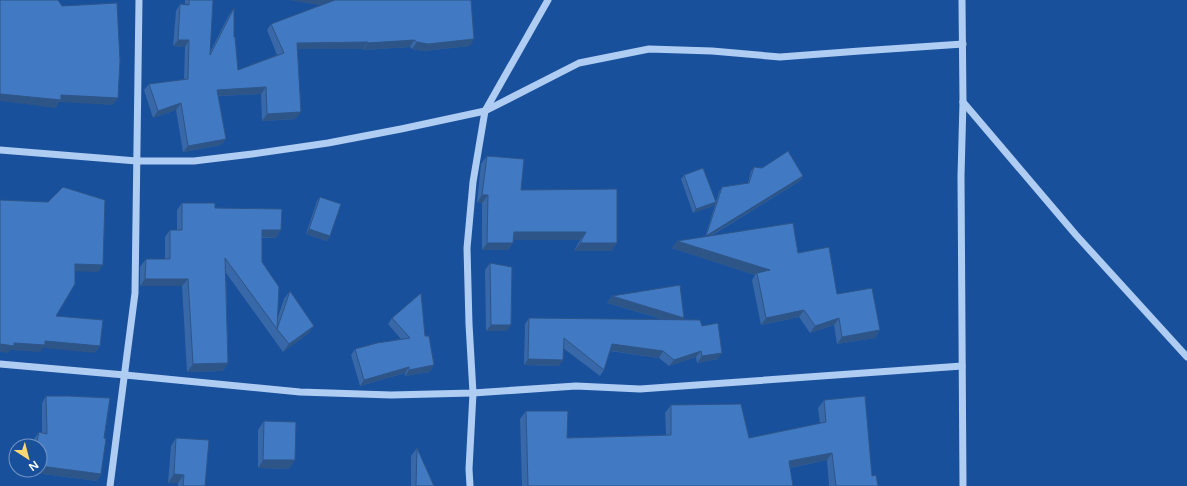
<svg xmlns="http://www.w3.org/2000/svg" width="1187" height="486" viewBox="0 0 1187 486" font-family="'Varela Round',sans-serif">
	<rect width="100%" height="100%" fill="#18509c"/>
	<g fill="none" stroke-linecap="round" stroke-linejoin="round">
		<g stroke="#afccf2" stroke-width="7">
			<polyline points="962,0 963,102 961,176 963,486"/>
			<polyline points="963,102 1076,235 1187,357"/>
			<polyline points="0,150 137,161 194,161 252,154 328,143 401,129 485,111 579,63 649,49 712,51 780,57 860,51 963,44"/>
			<polyline points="0,364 125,375 300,392 391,395 473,393 576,386 640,389 962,366"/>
			<polyline points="110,486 135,293 139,0"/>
			<polyline points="470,486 469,469 473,393 469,324 467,248 473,182 485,111 548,0"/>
		</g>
	</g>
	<g fill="#3868a7">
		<polygon points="185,0 213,0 210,52 229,15 234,8 234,37 238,70 277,55 267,30 271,24 321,5 471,0 470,46 423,51 412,49 410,47 363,50 363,49 298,49 296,119 262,121 261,94 218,96 226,139 221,145 183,152 176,110 153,118 144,90 149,84 184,80 185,47 173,46 176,11 180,4 185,5"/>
		<polygon points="487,156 521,190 612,251 574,251 580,240 514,240 508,250 482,250 482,203 477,203 481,164"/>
		<polygon points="754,167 803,176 800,181 711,236 798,253 837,294 880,330 875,338 837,344 834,325 810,333 799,317 761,325 752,280 755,275 672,248 677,241 705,237 719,192 722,187 748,183 751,171"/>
		<polygon points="684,175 716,202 713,206 693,213 681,179"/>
		<polygon points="320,197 330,236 327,241 306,234 317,201"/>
		<polygon points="182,203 215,208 276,238 262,238 262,262 277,320 284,299 290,291 309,333 283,352 226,273 228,363 223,371 187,372 182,286 140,286 140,267 146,259 165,259 165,237 170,230 177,230 177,210"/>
		<polygon points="490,263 507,331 486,331 485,270"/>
		<polygon points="612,296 684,318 683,320 718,359 697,363 696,357 669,366 659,358 610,351 604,370 600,376 563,348 559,366 524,365 525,324 529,318 665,320 607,303"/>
		<polygon points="392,318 425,336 430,372 405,376 405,373 360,386 351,355 355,349 401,339 388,324"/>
		<polygon points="46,396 104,438 101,474 97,481 28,472 29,470 40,470 40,446 33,446 34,439 39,432 42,433 42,403"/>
		<polygon points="824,400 872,476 878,486 829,486 827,460 790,468 793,486 522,486 520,419 526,411 567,438 666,435 665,413 671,405 749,438 820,424 818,408"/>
		<polygon points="264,421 289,469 258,468 258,430"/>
		<polygon points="176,438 205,486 178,486 178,483 168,483 171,446"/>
		<polygon points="417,448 434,486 411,486 411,456"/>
	</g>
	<g fill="#2e5588">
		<polygon points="288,0 335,0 331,7"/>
		<polygon points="474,39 470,46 423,51 412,49 417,42"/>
		<polygon points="178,40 189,40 185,47 173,46"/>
		<polygon points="414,40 410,47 363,50 368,43"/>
		<polygon points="368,42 363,49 293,49 297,43"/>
		<polygon points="266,87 261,94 213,96 217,90"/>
		<polygon points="0,94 61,95 118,98 113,105 59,102 56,108 0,101"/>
		<polygon points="181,103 176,110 153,118 158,111"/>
		<polygon points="301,112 296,119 262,121 267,114"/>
		<polygon points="226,139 221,145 183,152 188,146"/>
		<polygon points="803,176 800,181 703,240 706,236"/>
		<polygon points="482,195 488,195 482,203 477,203"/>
		<polygon points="716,202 713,206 693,213 696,209"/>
		<polygon points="309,229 330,236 327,241 306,234"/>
		<polygon points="262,230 281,230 276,238 257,237"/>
		<polygon points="514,232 586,232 580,240 508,240"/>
		<polygon points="677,241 770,270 757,273 755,275 672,248"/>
		<polygon points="487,243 513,243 508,250 482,250"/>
		<polygon points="580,243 617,243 612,251 574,251"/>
		<polygon points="75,264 103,265 98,272 70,271"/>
		<polygon points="145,279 188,279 182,286 140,286"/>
		<polygon points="612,296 684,318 680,324 607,303"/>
		<polygon points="804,310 799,317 761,325 766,318"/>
		<polygon points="839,318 834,325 810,333 815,326"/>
		<polygon points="491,325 511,325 507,331 486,331"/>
		<polygon points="314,326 309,333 283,352 289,344"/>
		<polygon points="880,330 875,338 837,344 842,337"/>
		<polygon points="45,341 100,346 95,353 43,348 40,352 10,350 8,353 0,352 0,344 14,343"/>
		<polygon points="612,344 663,351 659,358 607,350"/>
		<polygon points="701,351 696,357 669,366 674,360"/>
		<polygon points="722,353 718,359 697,363 702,356"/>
		<polygon points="528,359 563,360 559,366 524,365"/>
		<polygon points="228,363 223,371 187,372 193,364"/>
		<polygon points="434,365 430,372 405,376 409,370"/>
		<polygon points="409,367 405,373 360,386 364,380"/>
		<polygon points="832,453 827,460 784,469 789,461"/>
		<polygon points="263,460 295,460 289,469 258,468"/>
		<polygon points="40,466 101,474 97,481 28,472 30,470 40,470"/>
		<polygon points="174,474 184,475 178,483 168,483"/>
	</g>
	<g fill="#4179c2" stroke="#2e5588">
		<polygon points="0,0 58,0 62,6 117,3 120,61 118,98 61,95 61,100 0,94"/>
		<polygon points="189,0 213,0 210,55 234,8 234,37 235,37 238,70 284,53 271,24 335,0 334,0 471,0 474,39 428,44 417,42 414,40 368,43 368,42 297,43 301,112 267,114 266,87 217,90 226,139 188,146 181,103 158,111 149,84 188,79 189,40 178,40 180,4 189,5"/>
		<polygon points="788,151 803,176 706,236 722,187 749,183 754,167 762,168"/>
		<polygon points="487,156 524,159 521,190 617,189 617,243 580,243 586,232 514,232 513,243 487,243 488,195 482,195"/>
		<polygon points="703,168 716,202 696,209 684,175"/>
		<polygon points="63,187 105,200 103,265 75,264 75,284 56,316 103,320 100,346 45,341 45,345 14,343 14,346 0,344 0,200 48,202"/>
		<polygon points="320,197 341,204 330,236 309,229"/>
		<polygon points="182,203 215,203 215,208 282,209 281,230 262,230 262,262 279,287 277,329 225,258 228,363 193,364 188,279 145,279 146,259 170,259 170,230 182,230"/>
		<polygon points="793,223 798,253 829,247 837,294 872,288 880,330 842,337 839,318 815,326 804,310 766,318 757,273 770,270 677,241"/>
		<polygon points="490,263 512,267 511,325 491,325"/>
		<polygon points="680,285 684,318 612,296"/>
		<polygon points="290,291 314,326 289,344 277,329"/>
		<polygon points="421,293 425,336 429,336 434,365 409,370 409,367 364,380 355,349 377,343 410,338 392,318"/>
		<polygon points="529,318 700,320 702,326 718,323 722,353 702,356 701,351 674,360 663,351 612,344 604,370 564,338 563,360 528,359"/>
		<polygon points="46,396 68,396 110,398 104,438 106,439 101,474 40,466 40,446 36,446 39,432 47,434"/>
		<polygon points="865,396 872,476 876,475 878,486 836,486 832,453 789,461 793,486 528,486 526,411 568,411 567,438 671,435 671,405 741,404 749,438 826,422 824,400"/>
		<polygon points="264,421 296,422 295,460 263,460"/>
		<polygon points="176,438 209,440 205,486 183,486 184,475 174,474"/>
		<polygon points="417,448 434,486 416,486"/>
	</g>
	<g transform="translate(28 458) rotate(144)"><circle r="19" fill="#18509c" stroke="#7496c4"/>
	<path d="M0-3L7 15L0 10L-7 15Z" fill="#ffd770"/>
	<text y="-6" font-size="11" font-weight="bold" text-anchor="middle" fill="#ffffff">N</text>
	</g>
</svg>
